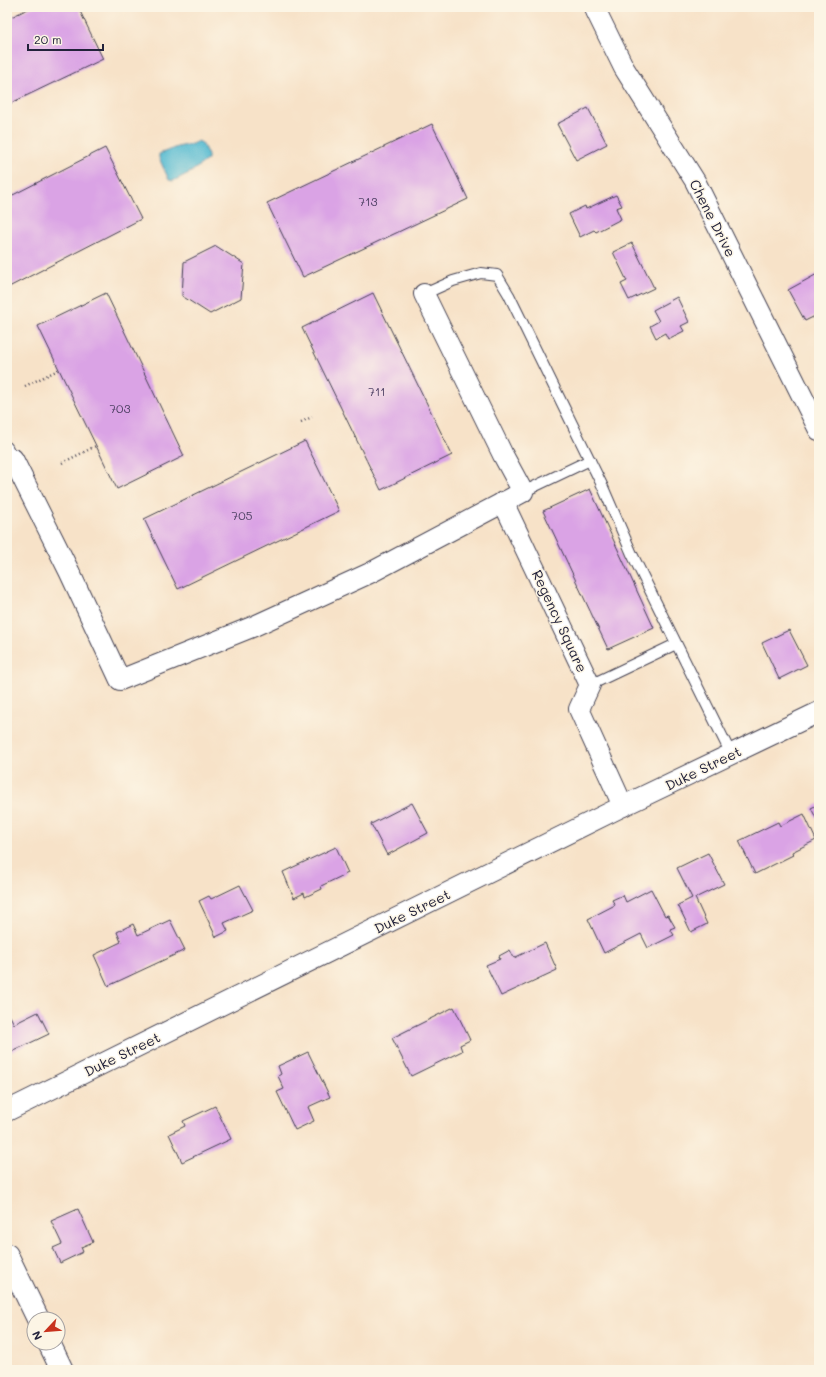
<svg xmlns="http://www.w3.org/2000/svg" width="826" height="1377" viewBox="0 0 826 1377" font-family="Mali,sans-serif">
	<rect width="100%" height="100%" fill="#fcf5e5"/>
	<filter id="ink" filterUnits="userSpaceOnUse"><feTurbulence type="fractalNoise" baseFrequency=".025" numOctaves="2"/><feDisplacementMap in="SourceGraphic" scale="8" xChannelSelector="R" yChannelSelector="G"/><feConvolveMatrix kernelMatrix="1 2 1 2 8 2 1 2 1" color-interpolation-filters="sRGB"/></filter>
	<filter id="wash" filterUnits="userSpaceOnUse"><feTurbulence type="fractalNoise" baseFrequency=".012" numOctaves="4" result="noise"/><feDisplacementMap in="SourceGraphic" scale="16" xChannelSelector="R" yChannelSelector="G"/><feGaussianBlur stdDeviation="0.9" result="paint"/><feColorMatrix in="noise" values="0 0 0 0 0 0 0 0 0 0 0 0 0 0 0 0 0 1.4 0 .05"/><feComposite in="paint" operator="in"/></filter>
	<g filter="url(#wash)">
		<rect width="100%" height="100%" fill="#f7e2c8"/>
		<polygon fill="#53bad1" stroke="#3a6e86" points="198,141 202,143 208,155 208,159 191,172 173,181 169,180 159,158 159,154 177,147 192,144"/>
		<g id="blocks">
			<g fill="#daa3e5">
				<polygon points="32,7 78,7 103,59 7,105 7,19"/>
				<polygon points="588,108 607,144 576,160 557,124"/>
				<polygon points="432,124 468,199 303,277 267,203"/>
				<polygon points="105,148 141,219 7,288 7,198"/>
				<polygon points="616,195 622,206 616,208 621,219 596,232 594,230 580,237 569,214 585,206 586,209"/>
				<polygon points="632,243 654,288 629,300 621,284 627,281 613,252"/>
				<polygon points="216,246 244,264 241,298 210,314 182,296 184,262"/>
				<polygon points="819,273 819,314 805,321 788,290"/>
				<polygon points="106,293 184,456 117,489 38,326"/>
				<polygon points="373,293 452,455 381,490 302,328"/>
				<polygon points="677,297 689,322 681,326 684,331 668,339 665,333 656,338 650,326 659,321 653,310"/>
				<polygon points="305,441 339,511 178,589 144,519"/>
				<polygon points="590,489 654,628 608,649 543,511"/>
				<polygon points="789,630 807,665 779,679 762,643"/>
				<polygon points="412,803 428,833 387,855 371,824"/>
				<polygon points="819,804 819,817 816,818 811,808"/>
				<polygon points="804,814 816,840 792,852 793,855 755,874 739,841 778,822 780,826"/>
				<polygon points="336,847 348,873 321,886 322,889 305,897 304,893 294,898 283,872"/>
				<polygon points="708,853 724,884 695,898 707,924 691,932 678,905 692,898 677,868"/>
				<polygon points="240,885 253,910 224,923 228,931 216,937 199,901 209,896 211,899"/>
				<polygon points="651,889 665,916 668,915 675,927 670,929 674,935 648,948 641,934 604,953 588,919 615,905 612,900 623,895 626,902"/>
				<polygon points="170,920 185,950 108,986 94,955 121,942 117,932 133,924 138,935"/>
				<polygon points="545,943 557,970 501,996 486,965 500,959 499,956 510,950 514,958"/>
				<polygon points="454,1007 470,1040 460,1045 462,1051 411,1076 392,1038"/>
				<polygon points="38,1012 49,1034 7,1054 7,1017 10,1016 14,1024"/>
				<polygon points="308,1052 330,1097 308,1107 314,1121 295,1130 277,1092 284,1089 278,1076 281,1074 278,1066"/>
				<polygon points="215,1106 231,1139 182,1162 169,1134 185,1126 183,1121"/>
				<polygon points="78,1209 93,1242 81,1247 83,1252 60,1263 53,1248 62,1244 51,1221"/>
			</g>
		</g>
	</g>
	<g filter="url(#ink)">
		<use href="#blocks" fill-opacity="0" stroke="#423f50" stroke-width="1"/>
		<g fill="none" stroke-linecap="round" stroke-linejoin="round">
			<g stroke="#423f50" stroke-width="12">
				<g id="service">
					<polyline points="424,294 453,281 481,273 497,275 509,295 602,485 632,554 731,754"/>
					<polyline points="7,447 13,459"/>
					<polyline points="523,492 590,460"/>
					<polyline points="590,685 676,644"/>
				</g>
			</g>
			<g stroke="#423f50" stroke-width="22">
				<g id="minor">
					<polyline points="596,11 624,68 695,181 819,430"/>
					<polyline points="13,459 69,571 120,680 252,627 370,573 523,492 503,455 424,294"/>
					<polyline points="503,502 590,685 579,709 623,806"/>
					<polyline points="7,1111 623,806 819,712"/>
				</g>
			</g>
			<g stroke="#423f50" stroke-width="24">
				<g id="tertiary">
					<polyline points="7,1255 38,1319"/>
					<polyline points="49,1343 62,1370"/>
				</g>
			</g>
			<g stroke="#423f50" stroke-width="2.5" stroke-dasharray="1 3" stroke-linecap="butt">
				<polyline points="25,386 60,369"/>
				<polyline points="301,422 312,417"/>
				<polyline points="62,463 96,446"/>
			</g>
			<use href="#service" stroke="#fff" stroke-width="10"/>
			<use href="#minor" stroke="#fff" stroke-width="20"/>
			<use href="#tertiary" stroke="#fff" stroke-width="22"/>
		</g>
	</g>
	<g text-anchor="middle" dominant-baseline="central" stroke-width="3" stroke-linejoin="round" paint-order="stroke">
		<g font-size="12" fill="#504266">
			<text x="368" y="201">713</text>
			<text x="377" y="391">711</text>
			<text x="120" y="408">703</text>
			<text x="242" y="515">705</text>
		</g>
		<g font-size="14" fill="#22223b" stroke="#fcf5e5">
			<text transform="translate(713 218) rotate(63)">Chene Drive</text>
			<text transform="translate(560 621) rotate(65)">Regency Square</text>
			<text transform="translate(703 768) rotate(-26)">Duke Street</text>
			<text transform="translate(412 911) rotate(-26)">Duke Street</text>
			<text transform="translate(122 1054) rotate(-26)">Duke Street</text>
		</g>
	</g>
	<rect width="826" height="1377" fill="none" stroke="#fcf5e5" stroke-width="24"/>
	<g transform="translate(46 1331) rotate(244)"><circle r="19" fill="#fcf5e5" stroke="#a5a1a1"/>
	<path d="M0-3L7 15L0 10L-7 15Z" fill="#c8321e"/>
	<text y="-6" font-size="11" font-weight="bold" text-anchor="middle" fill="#22223b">N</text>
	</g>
	<path d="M28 44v6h75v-6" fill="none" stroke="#22223b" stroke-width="2"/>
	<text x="34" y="44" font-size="12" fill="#22223b" stroke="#fcf5e5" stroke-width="3" paint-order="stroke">20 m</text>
</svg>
